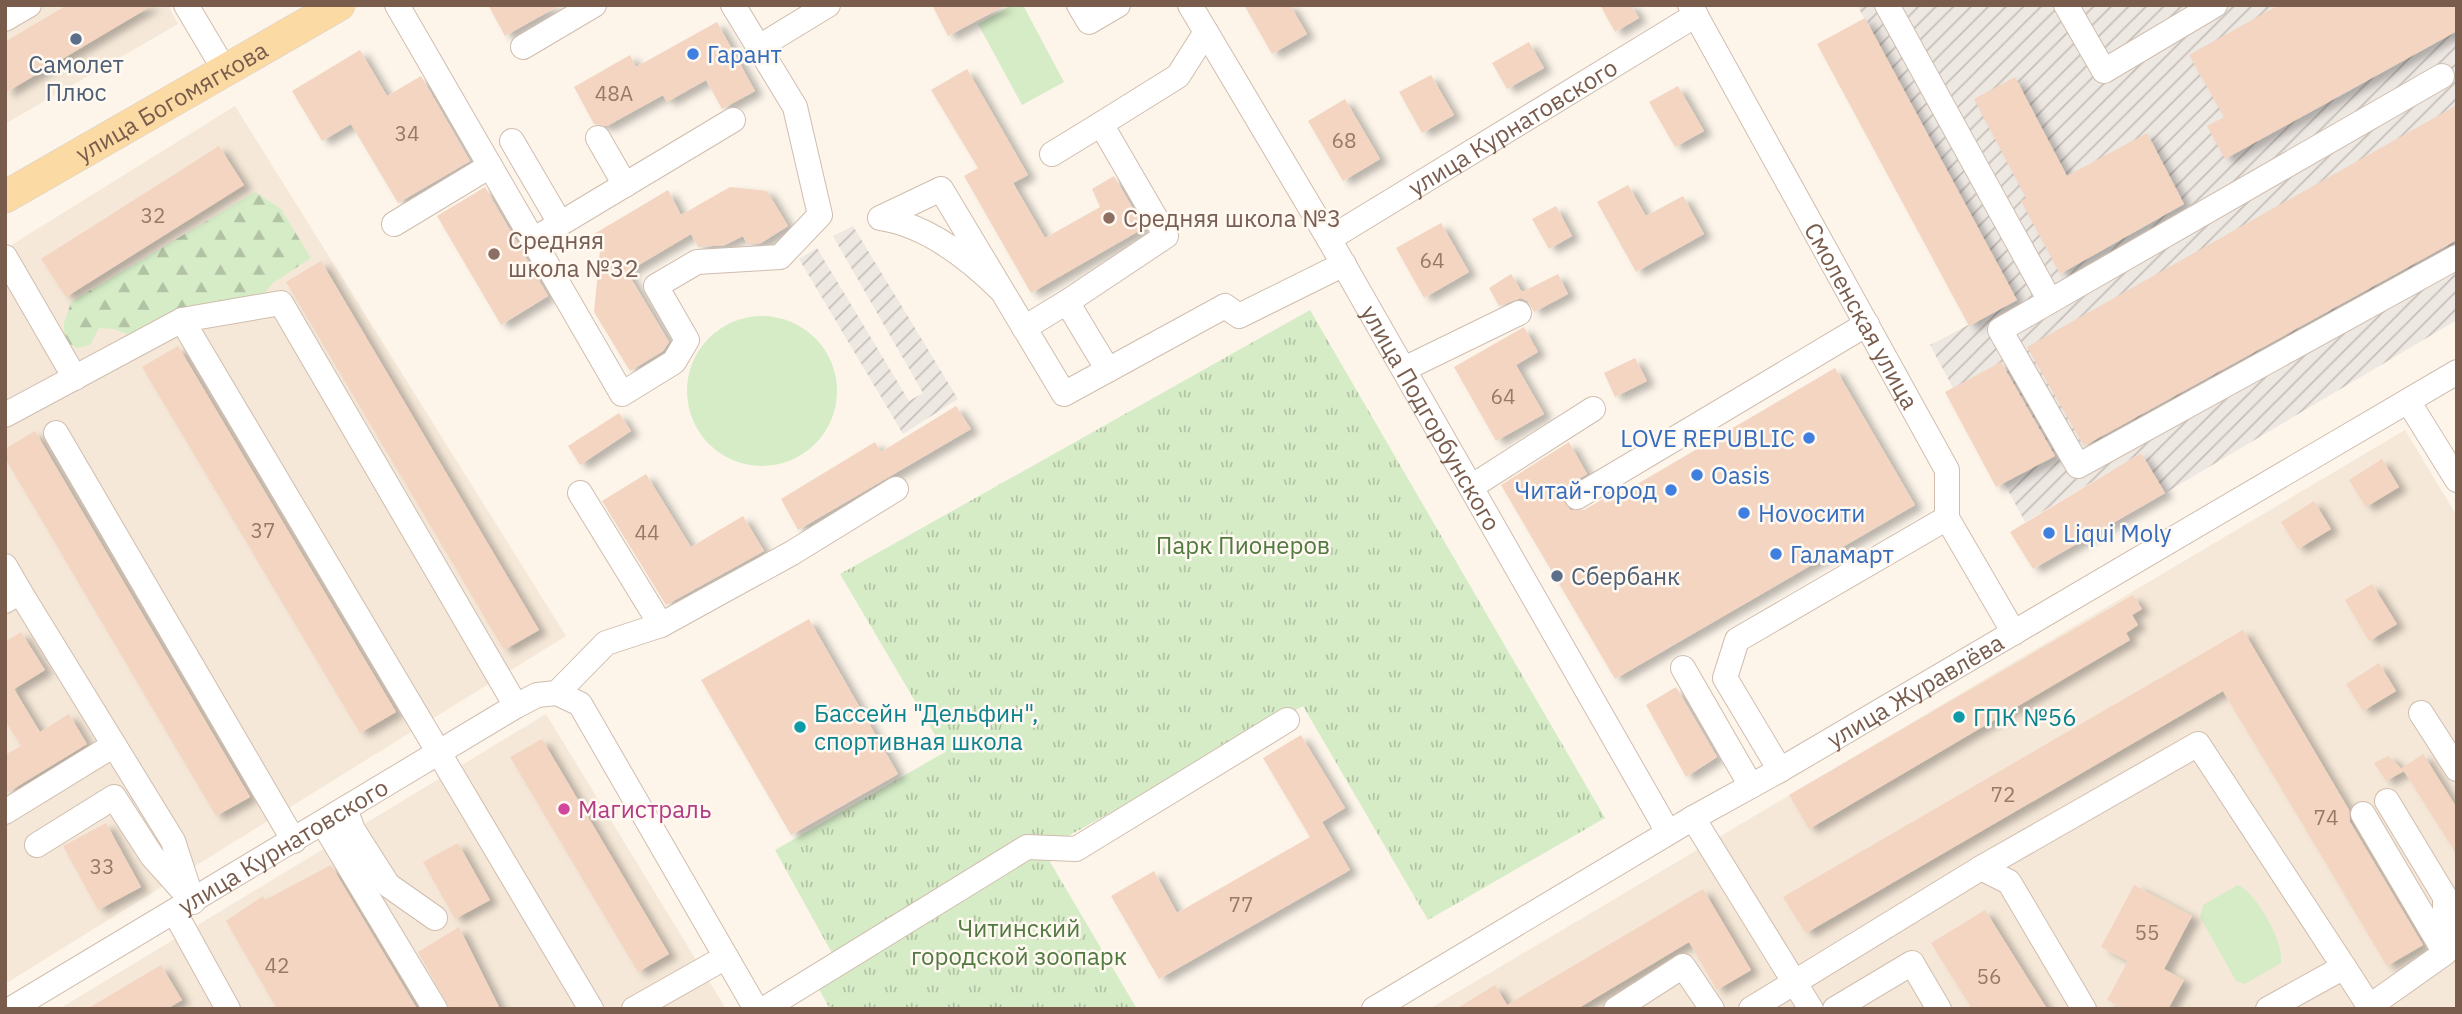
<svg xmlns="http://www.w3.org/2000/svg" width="2462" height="1014" viewBox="0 0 2462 1014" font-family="'IBM Plex Sans',sans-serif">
	<defs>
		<pattern id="industrial-furrows" width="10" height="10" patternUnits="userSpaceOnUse" patternTransform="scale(1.75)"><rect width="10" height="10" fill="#eee8e3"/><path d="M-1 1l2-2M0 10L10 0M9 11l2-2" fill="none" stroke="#c6bfba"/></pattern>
		<pattern id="grass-tufts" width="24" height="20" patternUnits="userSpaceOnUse" patternTransform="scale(1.75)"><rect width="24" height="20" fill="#d6ecc7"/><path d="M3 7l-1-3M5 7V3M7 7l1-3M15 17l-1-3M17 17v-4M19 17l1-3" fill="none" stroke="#b2c2a4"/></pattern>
		<pattern id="forest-firs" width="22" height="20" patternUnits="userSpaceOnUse" patternTransform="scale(1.75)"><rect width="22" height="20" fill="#d6ecc7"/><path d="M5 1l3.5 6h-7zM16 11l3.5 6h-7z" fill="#b2c2a4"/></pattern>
		<filter id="shadow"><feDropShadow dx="8" dy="4.5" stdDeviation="3.5" flood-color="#0004"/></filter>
	</defs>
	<rect width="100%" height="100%" fill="#fdf5ea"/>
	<g fill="#f5e8d8">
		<polygon points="5,5 168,5 178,24 5,124"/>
		<polygon points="235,106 566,636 5,984 5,249"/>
		<polygon points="2405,430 2457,516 2457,1009 1429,1009"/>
		<polygon points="546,714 726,1009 59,1009"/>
	</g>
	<g fill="url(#industrial-furrows)">
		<polygon points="1857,5 2457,5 2457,320 2165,493 2141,453 2025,522 1930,345 2016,300"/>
		<polygon points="853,226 958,399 903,434 799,259 817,248 909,401 923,393 833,236"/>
	</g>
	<polygon fill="url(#grass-tufts)" points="1310,310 1605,818 1428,920 1303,706 1043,850 1137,1009 830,1009 816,984 838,964 775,850 945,752 840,574"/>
	<polygon fill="url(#forest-firs)" points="255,192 281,209 311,258 273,283 265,293 222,304 130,336 115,329 99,328 90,345 77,348 64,341 64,323 71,302"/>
	<g fill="#d6ecc7">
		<polygon points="1012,5 1023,5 1064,82 1022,105 978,24"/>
		<circle cx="762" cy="391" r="75"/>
		<path d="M 2238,885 C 2257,894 2284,942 2281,963 L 2245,984 L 2236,981 L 2200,917 L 2203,905 Z"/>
	</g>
	<g fill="#f3d5c1" filter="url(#shadow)">
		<polygon points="67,5 153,5 5,93 5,42"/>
		<polygon points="488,5 560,5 505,36"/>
		<polygon points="932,5 1006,5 948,36"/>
		<polygon points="1244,5 1290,5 1307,34 1272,54"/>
		<polygon points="1600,5 1631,5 1639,18 1615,32"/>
		<polygon points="2279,5 2457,5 2457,31 2225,159 2207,126 2224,117 2189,55"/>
		<polygon points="1865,18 2017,300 1969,326 1817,44"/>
		<polygon points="717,22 755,91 722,109 706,80 667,102 663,95 607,126 594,124 574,87 630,55 636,67"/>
		<polygon points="1529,42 1544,68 1507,89 1492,63"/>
		<polygon points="360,50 387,96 421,76 470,161 398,203 351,124 322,141 292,91"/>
		<polygon points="967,69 1028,175 1013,183 1045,238 1100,207 1092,189 1114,176 1144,228 1031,293 964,176 978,168 931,90"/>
		<polygon points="1431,75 1454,115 1422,133 1399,92"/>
		<polygon points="2015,77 2067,176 2147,133 2184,204 2060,274 2021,201 2026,198 1974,99"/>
		<polygon points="1678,86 1704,131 1675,147 1649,102"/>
		<polygon points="1345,99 1380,159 1343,181 1308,121"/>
		<polygon points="2457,105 2457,240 2084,446 2027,347"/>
		<polygon points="219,146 244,185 66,297 41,259"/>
		<polygon points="1628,185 1646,216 1683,196 1704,234 1636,272 1597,202"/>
		<polygon points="485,187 548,296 501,325 437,216"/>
		<polygon points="730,187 767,191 788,226 761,243 747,244 743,236 725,245 698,247 691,234 627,272 669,342 663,351 630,371 594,312 600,250 594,234 668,190 681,215"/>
		<polygon points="1556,206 1572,236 1549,249 1532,219"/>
		<polygon points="1441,223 1469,272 1424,298 1396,248"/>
		<polygon points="321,261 539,630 504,650 286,282"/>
		<polygon points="1511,274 1522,292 1558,274 1568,294 1534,312 1528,301 1521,298 1499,306 1489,288"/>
		<polygon points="1524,327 1538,352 1516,365 1544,414 1496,441 1454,367"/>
		<polygon points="178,346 396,712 360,733 142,367"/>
		<polygon points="1635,358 1647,381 1615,397 1604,373"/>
		<polygon points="2001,362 2055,456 1996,487 1945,392"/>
		<polygon points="1835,368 1915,505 1615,679 1501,485 1569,442 1587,474 1569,485 1562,498 1570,510 1584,510 1603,499 1605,503"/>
		<polygon points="956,406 971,429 798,530 781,499 875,442 881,452"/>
		<polygon points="619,413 631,431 580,465 568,446"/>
		<polygon points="35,431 250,797 216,816 5,458 5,449"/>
		<polygon points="2141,453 2165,493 2033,569 2010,532"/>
		<polygon points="2382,459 2399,487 2366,507 2349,480"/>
		<polygon points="646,474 691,547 743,516 764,551 666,605 602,501"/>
		<polygon points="2314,501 2331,529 2298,549 2281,522"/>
		<polygon points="2372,584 2397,624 2369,641 2345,600"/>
		<polygon points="2133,595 2142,609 2132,615 2138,625 2126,633 2130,640 1809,829 1789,795"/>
		<polygon points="809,619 898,774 791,835 701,680"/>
		<polygon points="2243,630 2349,810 2350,822 2423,945 2387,966 2223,691 1806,933 1783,897"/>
		<polygon points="21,632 45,670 14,689 40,732 69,714 87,744 5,794 5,755 21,746 5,720 5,642"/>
		<polygon points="2379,663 2396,691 2363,711 2346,684"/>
		<polygon points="1676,687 1717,757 1686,777 1646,705"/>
		<polygon points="1301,735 1345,808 1322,822 1350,870 1159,979 1111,896 1154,871 1177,913 1310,837 1263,758"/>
		<polygon points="542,739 669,954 638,972 510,757"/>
		<polygon points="2423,754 2457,808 2457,855 2404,771 2386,781 2374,763 2388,756 2403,770 2402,768"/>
		<polygon points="106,823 141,887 98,910 63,846"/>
		<polygon points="458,843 490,900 455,919 423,862"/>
		<polygon points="331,865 417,1009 277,1009 226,921 263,896 265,900"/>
		<polygon points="2134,885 2192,916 2164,969 2184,980 2168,1009 2124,1009 2107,1000 2128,961 2101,947"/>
		<polygon points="1703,889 1751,970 1717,990 1689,942 1577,1009 1456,1009 1495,985 1507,1005"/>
		<polygon points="1985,910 2047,1009 1972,1009 1931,943"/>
		<polygon points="459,927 500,1009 450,1009 418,952"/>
		<polygon points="161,965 182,1000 167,1009 87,1009"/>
	</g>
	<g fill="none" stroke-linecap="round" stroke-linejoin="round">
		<g stroke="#d0bdae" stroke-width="26">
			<g id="minor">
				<polyline points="186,5 224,69"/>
				<polyline points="397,5 622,394 674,362 687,340 656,286 697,262 780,257 820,215 795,107 733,5"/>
				<polyline points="1079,5 1089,22 1118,5"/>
				<path id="s1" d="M 1190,5 L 1329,239 L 1668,832"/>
				<path id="s2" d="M 1690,5 L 1947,470 L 1947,518 L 2014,633"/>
				<polyline points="1887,5 2050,301"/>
				<polyline points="2066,5 2104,71 2215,5"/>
				<polyline points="5,19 29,5"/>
				<polyline points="523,47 594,5"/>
				<polyline points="759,47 828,5"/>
				<polyline points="2442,76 2000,330 2078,466 2457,257"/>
				<polyline points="598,138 625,185"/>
				<polyline points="512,141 560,223"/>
				<polyline points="1052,154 1101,124"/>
				<polyline points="394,224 490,166"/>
				<path id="s3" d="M 1329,239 L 1696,15"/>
				<polyline points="533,240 733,120"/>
				<polyline points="5,257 75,378"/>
				<path d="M 1002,291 C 970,259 926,225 880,218 L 941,189 L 1064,394 L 1225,306 L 1239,316 L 1344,264"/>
				<polyline points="1067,302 1166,236 1101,124 1178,76 1206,32"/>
				<polyline points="182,320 591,1009"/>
				<polyline points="1024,328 1067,302 1108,370"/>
				<polyline points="1404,369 1519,313"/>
				<polyline points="2408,401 2457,480"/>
				<polyline points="5,415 182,320 281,303 516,706"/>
				<polyline points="56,433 294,841"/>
				<polyline points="1471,487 1593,409"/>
				<polyline points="1577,497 1867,324"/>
				<polyline points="5,566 20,592"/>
				<polyline points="5,601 20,592 173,841 193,902"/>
				<polyline points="661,625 792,553 896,489"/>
				<polyline points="1683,668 1751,786"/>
				<polyline points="557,693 580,704 756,1009"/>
				<polyline points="557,693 606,643 661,625 580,493"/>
				<polyline points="2421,713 2457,769"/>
				<polyline points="1780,770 1725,678 1737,640 1947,518"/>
				<polyline points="2387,801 2445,897 2445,952"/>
				<polyline points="345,809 353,830 388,885 435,918"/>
				<polyline points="5,812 114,745"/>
				<polyline points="2363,814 2445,953 2370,1006"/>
				<polyline points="1693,818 1811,1009"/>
				<polyline points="323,823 435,1009"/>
				<polyline points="37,845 114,797 152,856 186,894"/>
				<polyline points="1981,868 2198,744 2344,967"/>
				<polyline points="175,913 228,1009"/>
				<path id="s4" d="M 11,1009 L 516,706 L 537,695 L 557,693"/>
				<polyline points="634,1009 726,957"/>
				<polyline points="764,1009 1027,847 1076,849 1287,720"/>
				<path id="s5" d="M 1374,1009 L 1693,818 L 1780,770 L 2457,372"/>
				<polyline points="1616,1009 1683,966 1712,1009"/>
				<polyline points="1751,1009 1981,868 2009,882 2084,1009"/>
				<polyline points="1835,1009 1912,963 1939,1009"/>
				<polyline points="2268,1009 2344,967 2371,1009"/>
			</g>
		</g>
		<g stroke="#d9d1cd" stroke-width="33">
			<g id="major">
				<path id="s6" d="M 5,197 L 339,5"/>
			</g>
		</g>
		<use href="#minor" stroke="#fff" stroke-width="24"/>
		<use href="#major" stroke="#fbdaa3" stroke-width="32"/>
	</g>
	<g fill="#5c6f8a" stroke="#fff9f1" stroke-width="2.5">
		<circle cx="76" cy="39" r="7"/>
		<circle cx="1557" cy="576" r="7"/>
	</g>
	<g fill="#3f7fe0" stroke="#fff9f1" stroke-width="2.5">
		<circle cx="693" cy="54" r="7"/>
		<circle cx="1809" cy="438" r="7"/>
		<circle cx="1697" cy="475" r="7"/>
		<circle cx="1671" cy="490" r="7"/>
		<circle cx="1744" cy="513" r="7"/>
		<circle cx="2049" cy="533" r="7"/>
		<circle cx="1776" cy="554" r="7"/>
	</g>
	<g fill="#8d6e63" stroke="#fff9f1" stroke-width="2.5">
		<circle cx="1109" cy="218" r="7"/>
		<circle cx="494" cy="254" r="7"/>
	</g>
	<g fill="#0f9aa8" stroke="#fff9f1" stroke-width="2.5">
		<circle cx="1959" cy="717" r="7"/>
		<circle cx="800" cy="727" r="7"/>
	</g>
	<circle fill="#d1479c" stroke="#fff9f1" stroke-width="2.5" cx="564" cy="809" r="7"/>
	<g text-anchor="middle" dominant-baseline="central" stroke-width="5" stroke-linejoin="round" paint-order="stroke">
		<g font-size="21" fill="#987a69">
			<text x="614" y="93">48А</text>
			<text x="407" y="133">34</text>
			<text x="1344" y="140">68</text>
			<text x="153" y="215">32</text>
			<text x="1432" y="260">64</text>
			<text x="1503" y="396">64</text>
			<text x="263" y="530">37</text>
			<text x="647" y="532">44</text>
			<text x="2003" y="794">72</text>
			<text x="2326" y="817">74</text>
			<text x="102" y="866">33</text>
			<text x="1241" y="904">77</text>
			<text x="2147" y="932">55</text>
			<text x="277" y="965">42</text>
			<text x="1989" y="976">56</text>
		</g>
		<g font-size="24" fill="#366cbe" stroke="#fff9f1" text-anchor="start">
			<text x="707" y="54">Гарант</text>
			<text x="1795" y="438" text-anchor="end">LOVE REPUBLIC</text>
			<text x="1711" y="475">Oasis</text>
			<text x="1657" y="490" text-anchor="end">Читай-город</text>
			<text x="1758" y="513">Ноvосити</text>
			<text x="2063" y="533">Liqui Moly</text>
			<text x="1790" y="554">Галамарт</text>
		</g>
		<g font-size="24" fill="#4e5e75" stroke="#fff9f1">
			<text x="76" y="64">Самолет<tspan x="76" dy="28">Плюс</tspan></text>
			<text x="1571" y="576" text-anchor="start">Сбербанк</text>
		</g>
		<g font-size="24" fill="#795c4c" stroke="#fff9f1">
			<text stroke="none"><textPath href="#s6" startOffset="192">улица Богомягкова</textPath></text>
			<text stroke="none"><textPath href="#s3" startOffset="215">улица Курнатовского</textPath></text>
			<text stroke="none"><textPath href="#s2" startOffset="355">Смоленская улица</textPath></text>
			<text stroke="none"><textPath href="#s1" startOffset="478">улица Подгорбунского</textPath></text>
			<text stroke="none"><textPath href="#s5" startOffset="628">улица Журавлёва</textPath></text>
			<text stroke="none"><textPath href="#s4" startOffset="317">улица Курнатовского</textPath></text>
		</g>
		<g font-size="24" fill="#785e54" stroke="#fff9f1" text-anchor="start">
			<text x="1123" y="218">Средняя школа №3</text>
			<text x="508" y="240">Средняя<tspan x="508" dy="28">школа №32</tspan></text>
		</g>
		<g font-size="24" fill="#527941" stroke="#fff9f1">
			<text x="1243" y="545">Парк Пионеров</text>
			<text x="1019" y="928">Читинский<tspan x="1019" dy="28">городской зоопарк</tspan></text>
		</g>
		<g font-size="24" fill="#0d838f" stroke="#fff9f1" text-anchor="start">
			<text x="814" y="713">Бассейн "Дельфин",<tspan x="814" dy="28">спортивная школа</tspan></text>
			<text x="1973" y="717">ГПК №56</text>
		</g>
		<g font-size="24" fill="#b23c85" stroke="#fff9f1" text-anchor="start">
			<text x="578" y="809">Магистраль</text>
		</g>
	</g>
	<rect width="2462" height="1014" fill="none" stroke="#795c4c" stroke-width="14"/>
</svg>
